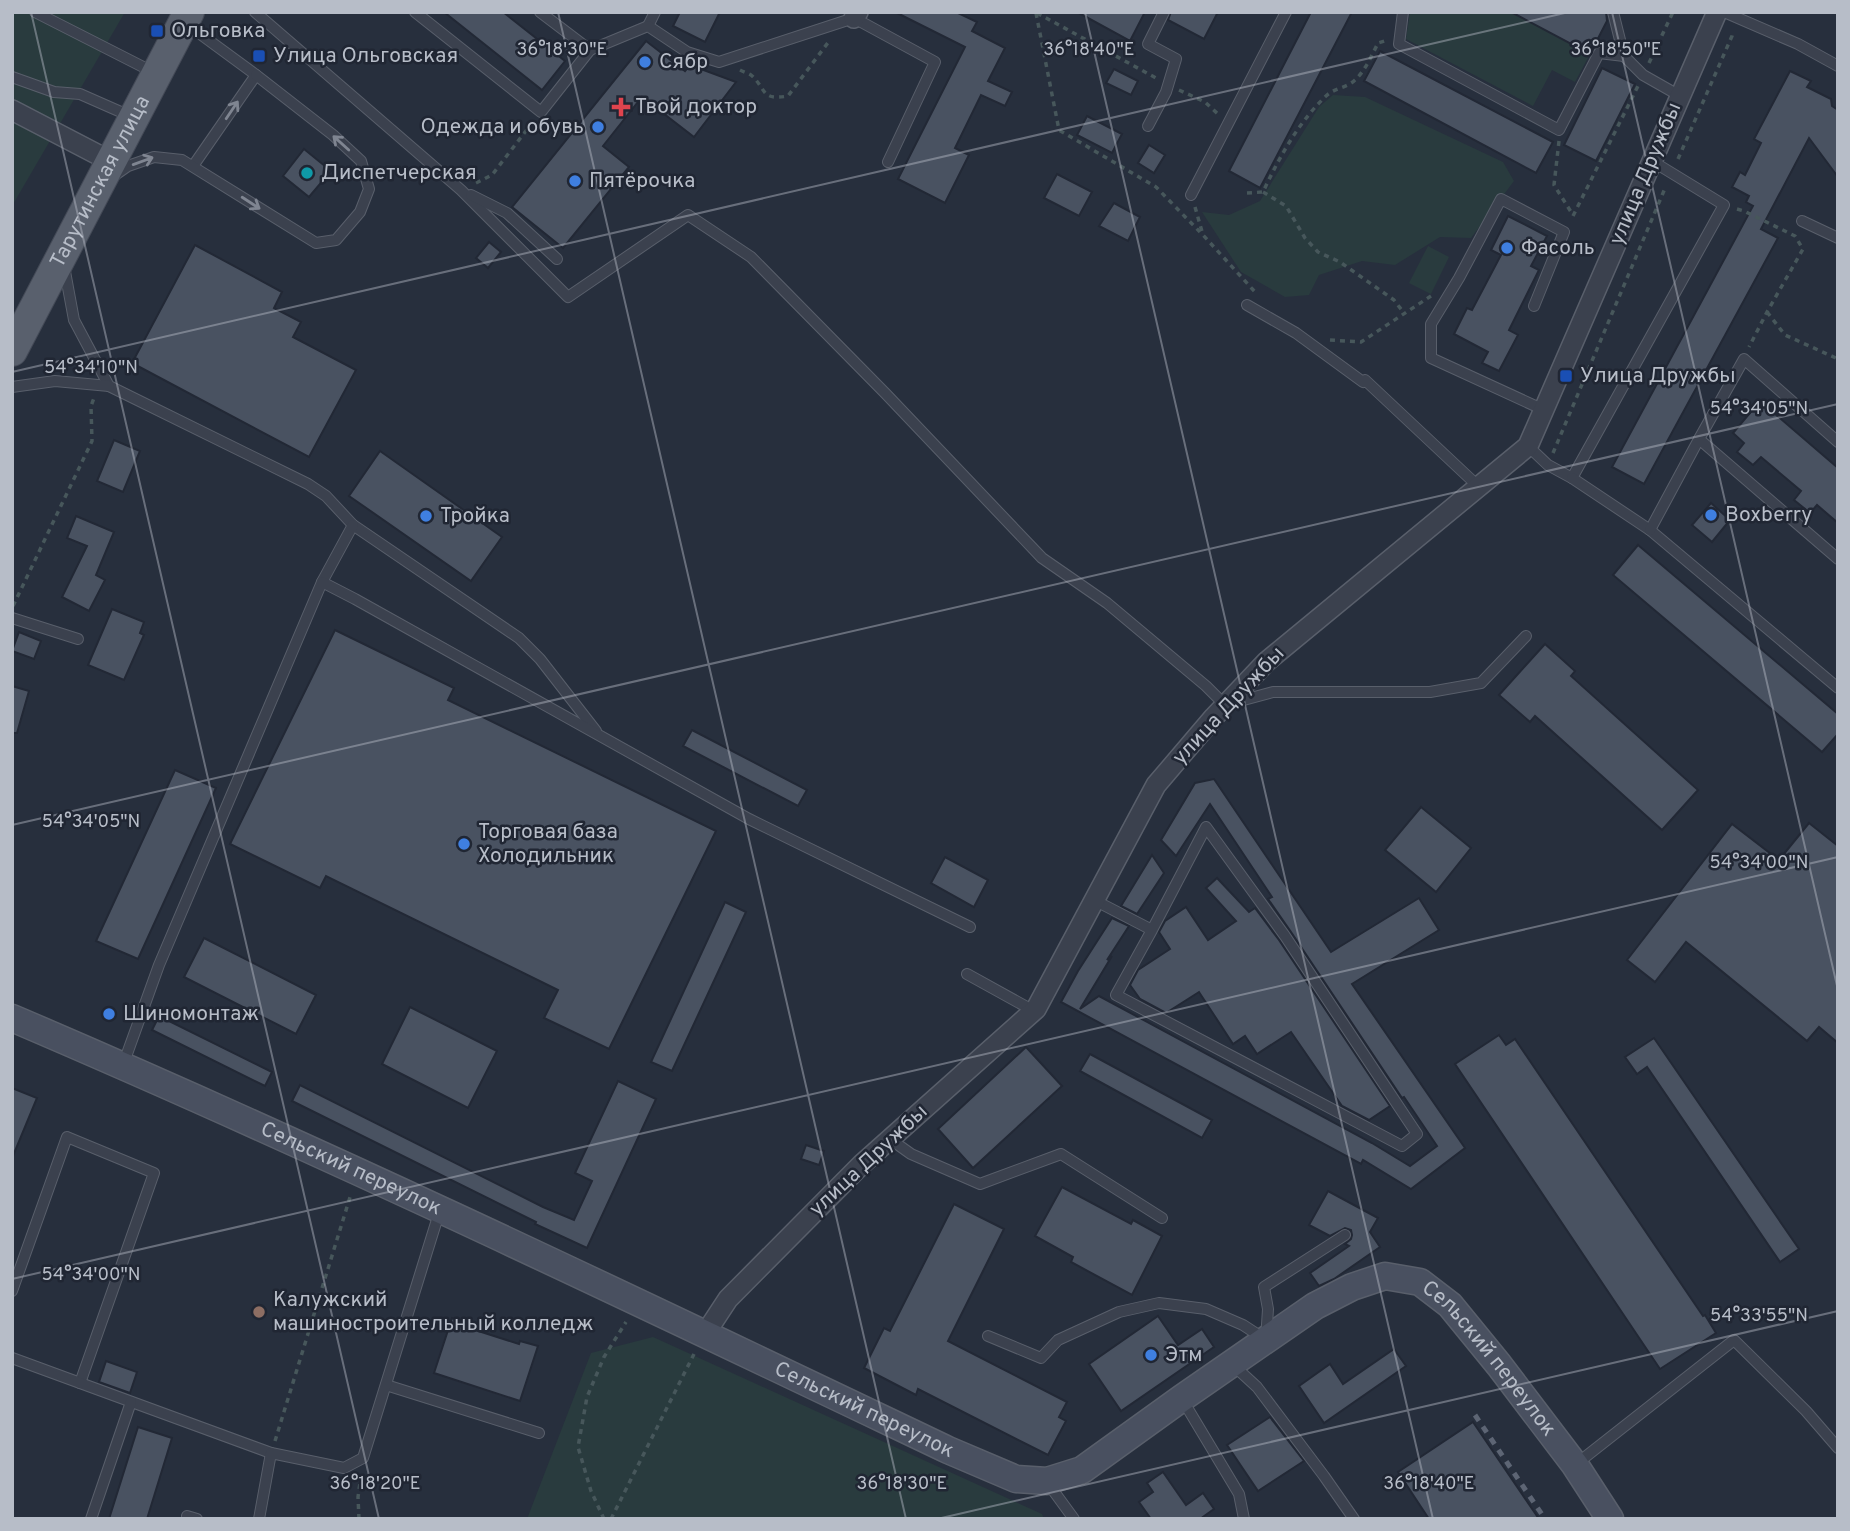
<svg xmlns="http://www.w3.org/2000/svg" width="1850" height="1531" viewBox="0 0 1850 1531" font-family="Overpass,sans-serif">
	<rect width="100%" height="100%" fill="#272f3d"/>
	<g fill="#293b3e">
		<polygon points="12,12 125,12 12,206"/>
		<polygon points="1410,12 1511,12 1590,54 1575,82 1552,70 1533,106 1406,39"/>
		<polygon points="1333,95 1365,97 1503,162 1514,181 1471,238 1440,237 1395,265 1362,261 1319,275 1309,295 1285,297 1241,272 1202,212 1229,215 1260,201 1319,107"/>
		<polygon points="1428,246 1449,257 1431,294 1409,283"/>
		<polygon points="653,1337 1042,1514 1044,1519 527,1519 591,1353"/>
	</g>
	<g fill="#495261" stroke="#222835" stroke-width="2">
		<polygon points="444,12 503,12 565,61 542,90"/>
		<polygon points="680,12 720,12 705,42 673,26"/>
		<polygon points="895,12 956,12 977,22 972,31 1005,48 988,81 1012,92 1005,106 981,95 955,148 969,155 945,203 898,179 965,47"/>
		<polygon points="1077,12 1145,12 1130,41"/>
		<polygon points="1171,12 1218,12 1204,39 1168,20"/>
		<polygon points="1311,12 1352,12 1260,188 1229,171"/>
		<polygon points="1511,12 1606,12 1607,21 1590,54"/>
		<polygon points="646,41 685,71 690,65 736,82 694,137 642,97 603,146 629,167 563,248 512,207"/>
		<polygon points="1380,51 1553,142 1536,173 1364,81"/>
		<polygon points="1602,68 1635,84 1596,161 1564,145"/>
		<polygon points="1114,69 1138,81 1131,95 1106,83"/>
		<polygon points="1790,71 1811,81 1807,87 1831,99 1832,106 1838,110 1838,177 1809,138 1761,229 1778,238 1644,484 1612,467 1753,206 1746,202 1749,196 1732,187 1740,172 1745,175 1761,143 1754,139"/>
		<polygon points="1087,116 1122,134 1112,153 1077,135"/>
		<polygon points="1149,145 1165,155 1154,173 1138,163"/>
		<polygon points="304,149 331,171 309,197 283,176"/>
		<polygon points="1057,174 1092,192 1079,216 1044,198"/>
		<polygon points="1114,203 1140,217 1128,241 1099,226"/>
		<polygon points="1508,216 1547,236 1531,266 1539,270 1509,330 1518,335 1499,371 1482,363 1488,352 1454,334 1467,308 1472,310 1501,255 1491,250"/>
		<polygon points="489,242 501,252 488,268 476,258"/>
		<polygon points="195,245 282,292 274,308 301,322 293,337 356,370 309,457 132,363"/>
		<polygon points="1760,401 1838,468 1838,523 1817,505 1810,513 1794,500 1801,491 1761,457 1753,465 1737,452 1744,443 1733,433"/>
		<polygon points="114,440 140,451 123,492 97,481"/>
		<polygon points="380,451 502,537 471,581 349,496"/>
		<polygon points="1711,503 1730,520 1712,542 1692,525"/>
		<polygon points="76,516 114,532 96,575 105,580 89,611 62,597 87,546 67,538"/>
		<polygon points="1638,545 1838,714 1838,734 1822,752 1613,575"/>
		<polygon points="112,609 144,622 140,633 144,635 124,680 88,665"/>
		<polygon points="335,630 454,688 448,700 716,831 609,1049 544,1018 558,990 326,876 320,888 230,844"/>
		<polygon points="19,632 41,641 34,659 12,651"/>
		<polygon points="1545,644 1575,671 1571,676 1698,790 1662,830 1535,716 1530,722 1499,695"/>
		<polygon points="12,686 29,691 17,733 12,733"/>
		<polygon points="692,730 807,790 798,806 683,746"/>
		<polygon points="175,770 216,788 138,959 96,941"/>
		<polygon points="1214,779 1331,952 1419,898 1439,930 1352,984 1465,1148 1411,1189 1363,1160 1361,1164 1061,1002 1078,971 1112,918 1129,926 1107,960 1112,956 1080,1009 1099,996 1372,1143 1410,1166 1437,1146 1404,1097 1402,1098 1291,932 1268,899 1272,897 1210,804 1176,856 1161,840 1195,783"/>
		<polygon points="1421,807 1471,848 1436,892 1385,850"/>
		<polygon points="1809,823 1838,846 1838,1043 1819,1027 1807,1041 1686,942 1655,982 1627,960 1732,824 1779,860"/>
		<polygon points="1152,855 1164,873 1137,914 1121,906"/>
		<polygon points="945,857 988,880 974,907 931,883"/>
		<polygon points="1217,878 1249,912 1255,908 1279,940 1390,1106 1369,1120 1342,1106 1291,1032 1257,1054 1245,1036 1233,1044 1199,992 1166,1013 1140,999 1130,985 1138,970 1170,949 1159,932 1165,921 1186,907 1208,940 1236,921 1206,888"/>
		<polygon points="725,902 746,912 672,1071 651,1062"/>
		<polygon points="204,938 316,995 296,1034 184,977"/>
		<polygon points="410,1007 497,1051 468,1108 382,1064"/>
		<polygon points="159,1016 272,1072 265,1086 152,1030"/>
		<polygon points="1499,1035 1506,1045 1515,1039 1703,1316 1705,1315 1716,1333 1660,1369 1455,1064"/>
		<polygon points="1654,1038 1799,1249 1780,1262 1647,1067 1637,1074 1625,1057"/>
		<polygon points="1026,1047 1062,1086 973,1168 938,1129"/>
		<polygon points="1090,1054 1212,1120 1202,1138 1080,1071"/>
		<polygon points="618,1081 656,1099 587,1248 535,1224 536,1222 292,1101 300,1085 543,1207 574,1220 592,1181 575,1173"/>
		<polygon points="12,1088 37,1098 13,1156 12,1156"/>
		<polygon points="806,1145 824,1151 819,1165 801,1159"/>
		<polygon points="1062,1187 1131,1224 1133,1220 1162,1236 1132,1295 1071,1262 1073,1257 1035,1236"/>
		<polygon points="1328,1191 1378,1218 1370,1232 1380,1247 1334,1279 1319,1286 1310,1273 1349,1246 1345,1244 1351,1239 1352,1235 1351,1230 1345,1228 1330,1236 1309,1225"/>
		<polygon points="954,1204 1004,1229 948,1341 1067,1402 1059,1417 1066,1421 1048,1455 918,1389 916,1395 864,1368 884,1328 890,1331"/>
		<polygon points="1158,1316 1178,1345 1202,1329 1214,1347 1121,1411 1089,1364"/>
		<polygon points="452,1318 467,1323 466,1327 519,1344 520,1341 538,1346 520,1401 434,1373"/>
		<polygon points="1394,1349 1406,1366 1324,1423 1299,1386 1330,1364 1343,1384"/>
		<polygon points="106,1361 137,1372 130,1393 99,1382"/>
		<polygon points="1270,1417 1304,1461 1258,1491 1227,1445"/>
		<polygon points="1473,1422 1539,1519 1429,1519 1398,1472"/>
		<polygon points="138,1427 172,1438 147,1519 109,1519"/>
		<polygon points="1163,1472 1186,1505 1203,1493 1214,1509 1200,1519 1151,1519 1139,1502 1153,1492 1147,1483"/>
	</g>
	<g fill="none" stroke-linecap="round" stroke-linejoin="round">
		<g stroke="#595f6b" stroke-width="12">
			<g id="lane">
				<polyline points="35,12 153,72"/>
				<polyline points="255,12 461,190 568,297 688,215 751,257 886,394 1042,558 1107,603 1206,686 1225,705 1273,692 1430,692 1481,683 1526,636"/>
				<polyline points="415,12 541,112 590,50 540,12"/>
				<polyline points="1403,12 1399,44 1559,130 1599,53 1624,56"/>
				<polyline points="1613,12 1624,56 1643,75 1680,96"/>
				<polyline points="1724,12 1798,44 1838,66"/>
				<polyline points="188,25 256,75 193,166"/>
				<polyline points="648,26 655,12"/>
				<polyline points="590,50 648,26 687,52 719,62 854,18 935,62 888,162"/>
				<polyline points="12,77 54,92 80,94 130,116"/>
				<polyline points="1148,126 1166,92 1176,59 1148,44 1164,12"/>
				<polyline points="115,175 128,166 154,157 182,160 316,243 336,240 360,212 369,189 361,161 333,135 256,75"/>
				<polyline points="471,195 507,213 557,259"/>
				<polyline points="1191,195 1286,12"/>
				<polyline points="1802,221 1838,238"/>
				<polyline points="64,266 74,320 109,386 308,484 326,496 353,525 519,638 540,659 596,731"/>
				<polyline points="1247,305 1296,333 1363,382 1365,380 1479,487"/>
				<polyline points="1534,306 1564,232 1501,199 1459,278 1431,324 1431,358 1544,410"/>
				<polyline points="12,387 55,381 109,386"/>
				<polyline points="1699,439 1744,359 1838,442"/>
				<polyline points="1528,446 1548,465 1572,478 1724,205 1652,161"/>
				<polyline points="1572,478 1650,530 1838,688"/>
				<polyline points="1650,530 1699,439 1838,559"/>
				<polyline points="322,582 353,525"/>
				<polyline points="12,618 78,639"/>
				<polyline points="1094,900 1152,930 1116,995 1402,1146 1417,1134 1285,936 1206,827 1152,930"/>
				<polyline points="967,974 1034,1011"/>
				<polyline points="123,1065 159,965 322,582 355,599 749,819 970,927"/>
				<polyline points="890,1139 911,1154 980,1184 1061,1154 1162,1218"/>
				<polyline points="12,1291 67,1137 154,1173 80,1383"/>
				<polyline points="988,1336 1041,1358 1058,1340 1119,1312 1159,1303 1206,1309 1243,1325 1266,1340 1268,1309 1264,1287 1345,1235"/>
				<polyline points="12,1358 271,1453"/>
				<polyline points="1232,1364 1257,1387 1324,1476 1354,1519"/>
				<polyline points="386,1385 539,1433"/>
				<polyline points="1182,1399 1239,1494 1244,1519"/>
				<polyline points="1575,1465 1734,1340 1806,1411 1838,1448"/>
				<polyline points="1047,1482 1074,1519"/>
				<polyline points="187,1516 197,1519"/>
				<polyline points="91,1519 131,1402"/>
				<polyline points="259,1519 271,1453 344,1468 363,1458 440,1210"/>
			</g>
		</g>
		<g stroke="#595f6b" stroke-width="22">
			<g id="street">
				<polyline points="854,18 858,12"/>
				<polyline points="12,110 110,161"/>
				<polyline points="705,1334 728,1299 862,1164 1036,1009 1156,785 1214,717 1266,662 1528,446 1717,12"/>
			</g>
		</g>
		<g stroke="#595f6b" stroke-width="29">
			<g id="secondary">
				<path id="s1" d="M 12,1018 C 328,1153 638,1302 948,1450 L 1016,1479 L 1047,1481 L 1082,1470 L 1182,1398 L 1315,1306 L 1352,1287 L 1385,1276 L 1420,1282 L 1450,1305 L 1499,1365 L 1575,1465 L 1610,1519"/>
			</g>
		</g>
		<g stroke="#444a57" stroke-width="32">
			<g id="primary">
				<path id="s2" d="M 12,351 L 189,12"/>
			</g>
		</g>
		<g stroke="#47575b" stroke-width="3.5" stroke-dasharray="5 5" stroke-linecap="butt">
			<polyline points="1036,13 1059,130 1156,187 1200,232"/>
			<polyline points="1037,13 1156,78"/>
			<polyline points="1649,63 1673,12"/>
			<path d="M 740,70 C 744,72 748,73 751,75 C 767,89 760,101 788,96 L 830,40"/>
			<polyline points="1179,90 1205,102 1219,115"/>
			<polyline points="1559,141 1554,185 1573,215"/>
			<polyline points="1678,159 1732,36 1733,32"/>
			<polyline points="476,183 492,175 532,123"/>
			<polyline points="1263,192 1286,206 1305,238 1318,252 1340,262 1394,300 1404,313"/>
			<path d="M 1247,193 L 1263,192 C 1280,156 1298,123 1326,96 C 1334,88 1347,88 1355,80 C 1365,71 1372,55 1378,43 L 1388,40"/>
			<polyline points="1195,207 1203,235 1256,293"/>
			<polyline points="1737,209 1744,211 1795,236 1803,249 1767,312 1749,347"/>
			<polyline points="1573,216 1638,86"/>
			<polyline points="1767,312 1785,335 1838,359"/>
			<polyline points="1330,340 1361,342 1431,296"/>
			<polyline points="1553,453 1666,186"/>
			<polyline points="13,606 92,441 91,406 94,398"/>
			<polyline points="275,1441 351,1194"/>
			<polyline points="359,1519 358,1497 361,1476"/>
			<polyline points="604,1519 591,1491 578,1447 587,1397 604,1357 626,1322"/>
			<polyline points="611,1519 694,1354"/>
		</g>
		<use href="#lane" stroke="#3b414e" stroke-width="10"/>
		<use href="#street" stroke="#3b414e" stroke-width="19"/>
		<use href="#secondary" stroke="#495060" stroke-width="26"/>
		<use href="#primary" stroke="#59606d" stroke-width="30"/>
		<polyline stroke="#5d6574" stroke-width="5" stroke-dasharray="7 7" stroke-linecap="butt" points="1475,1415 1545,1519"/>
	</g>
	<defs><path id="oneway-shaft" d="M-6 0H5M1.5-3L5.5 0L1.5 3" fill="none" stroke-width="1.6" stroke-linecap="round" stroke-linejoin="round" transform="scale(1.75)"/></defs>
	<g stroke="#7f8591">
		<use href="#oneway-shaft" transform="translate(232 110) rotate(-56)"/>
		<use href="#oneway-shaft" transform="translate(341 143) rotate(-138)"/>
		<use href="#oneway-shaft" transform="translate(143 161) rotate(-20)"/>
		<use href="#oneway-shaft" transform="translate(251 203) rotate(33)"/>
	</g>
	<path fill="none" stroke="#b7bdc8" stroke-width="2" stroke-opacity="0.45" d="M 31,12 L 379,1519M 558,12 L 906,1519M 1085,12 L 1433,1519M 1612,12 L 1838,990M 12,372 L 1569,12M 12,825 L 1838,404M 12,1279 L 1838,857M 937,1519 L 1838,1311"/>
	<g fill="#1a4fb4" stroke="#202633" stroke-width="2.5">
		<rect x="150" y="24" width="14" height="14" rx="3.5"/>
		<rect x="252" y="49" width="14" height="14" rx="3.5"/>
		<rect x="1559" y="369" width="14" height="14" rx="3.5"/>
	</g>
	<g fill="#3f7fe0" stroke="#202633" stroke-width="2.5">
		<circle cx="645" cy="62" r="7"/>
		<circle cx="598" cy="127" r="7"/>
		<circle cx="575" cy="181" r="7"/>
		<circle cx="1507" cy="248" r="7"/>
		<circle cx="1711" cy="515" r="7"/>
		<circle cx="426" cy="516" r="7"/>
		<circle cx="464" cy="844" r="7"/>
		<circle cx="109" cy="1014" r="7"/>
		<circle cx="1151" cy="1355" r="7"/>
	</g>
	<path fill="#e0444e" stroke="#202633" stroke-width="2.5" d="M617.5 96.5h7v7h7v7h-7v7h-7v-7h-7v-7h7z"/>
	<circle fill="#0f9aa8" stroke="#202633" stroke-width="2.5" cx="307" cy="173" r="7"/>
	<circle fill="#8d6e63" stroke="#202633" stroke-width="2.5" cx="259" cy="1312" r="7"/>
	<g text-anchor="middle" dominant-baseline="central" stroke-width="5" stroke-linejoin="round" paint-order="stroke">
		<g font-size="21" fill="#b7bdc8" stroke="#202633" text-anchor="start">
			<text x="171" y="31">Ольговка</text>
			<text x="273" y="56">Улица Ольговская</text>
			<text x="659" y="62">Сябр</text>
			<text x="635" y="107">Твой доктор</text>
			<text x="584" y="127" text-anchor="end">Одежда и обувь</text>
			<text x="321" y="173">Диспетчерская</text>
			<text x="589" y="181">Пятёрочка</text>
			<text x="1521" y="248">Фасоль</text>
			<text x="1580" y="376">Улица Дружбы</text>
			<text x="1725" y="515">Boxberry</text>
			<text x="440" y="516">Тройка</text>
			<text x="478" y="832">Торговая база<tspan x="478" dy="24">Холодильник</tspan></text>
			<text x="123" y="1014">Шиномонтаж</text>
			<text x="273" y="1300">Калужский<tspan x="273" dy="24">машиностроительный колледж</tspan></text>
			<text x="1165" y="1355">Этм</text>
		</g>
		<g font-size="21" fill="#b7bdc8" stroke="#202633">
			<text transform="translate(1646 174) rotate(-67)">улица Дружбы</text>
			<text stroke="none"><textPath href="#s2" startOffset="191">Тарутинская улица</textPath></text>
			<text transform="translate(1229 706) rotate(-47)">улица Дружбы</text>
			<text transform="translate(869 1161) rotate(-43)">улица Дружбы</text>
			<text stroke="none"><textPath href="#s1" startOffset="371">Сельский переулок</textPath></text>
			<text stroke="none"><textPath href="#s1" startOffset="1673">Сельский переулок</textPath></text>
			<text stroke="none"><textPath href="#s1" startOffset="938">Сельский переулок</textPath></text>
		</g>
	</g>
	<g font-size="18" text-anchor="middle" fill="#b7bdc8" stroke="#202633" stroke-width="5" stroke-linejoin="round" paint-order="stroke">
		<text x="562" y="55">36°18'30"E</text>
		<text x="1089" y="55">36°18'40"E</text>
		<text x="1616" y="55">36°18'50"E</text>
		<text x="91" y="373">54°34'10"N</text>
		<text x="1759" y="414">54°34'05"N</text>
		<text x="91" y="827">54°34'05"N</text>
		<text x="1759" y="868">54°34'00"N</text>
		<text x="91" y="1280">54°34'00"N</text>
		<text x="1759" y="1321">54°33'55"N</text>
		<text x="375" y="1489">36°18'20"E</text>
		<text x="902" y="1489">36°18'30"E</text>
		<text x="1429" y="1489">36°18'40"E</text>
	</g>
	<rect width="1850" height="1531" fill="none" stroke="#b7bdc8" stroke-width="28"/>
</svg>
